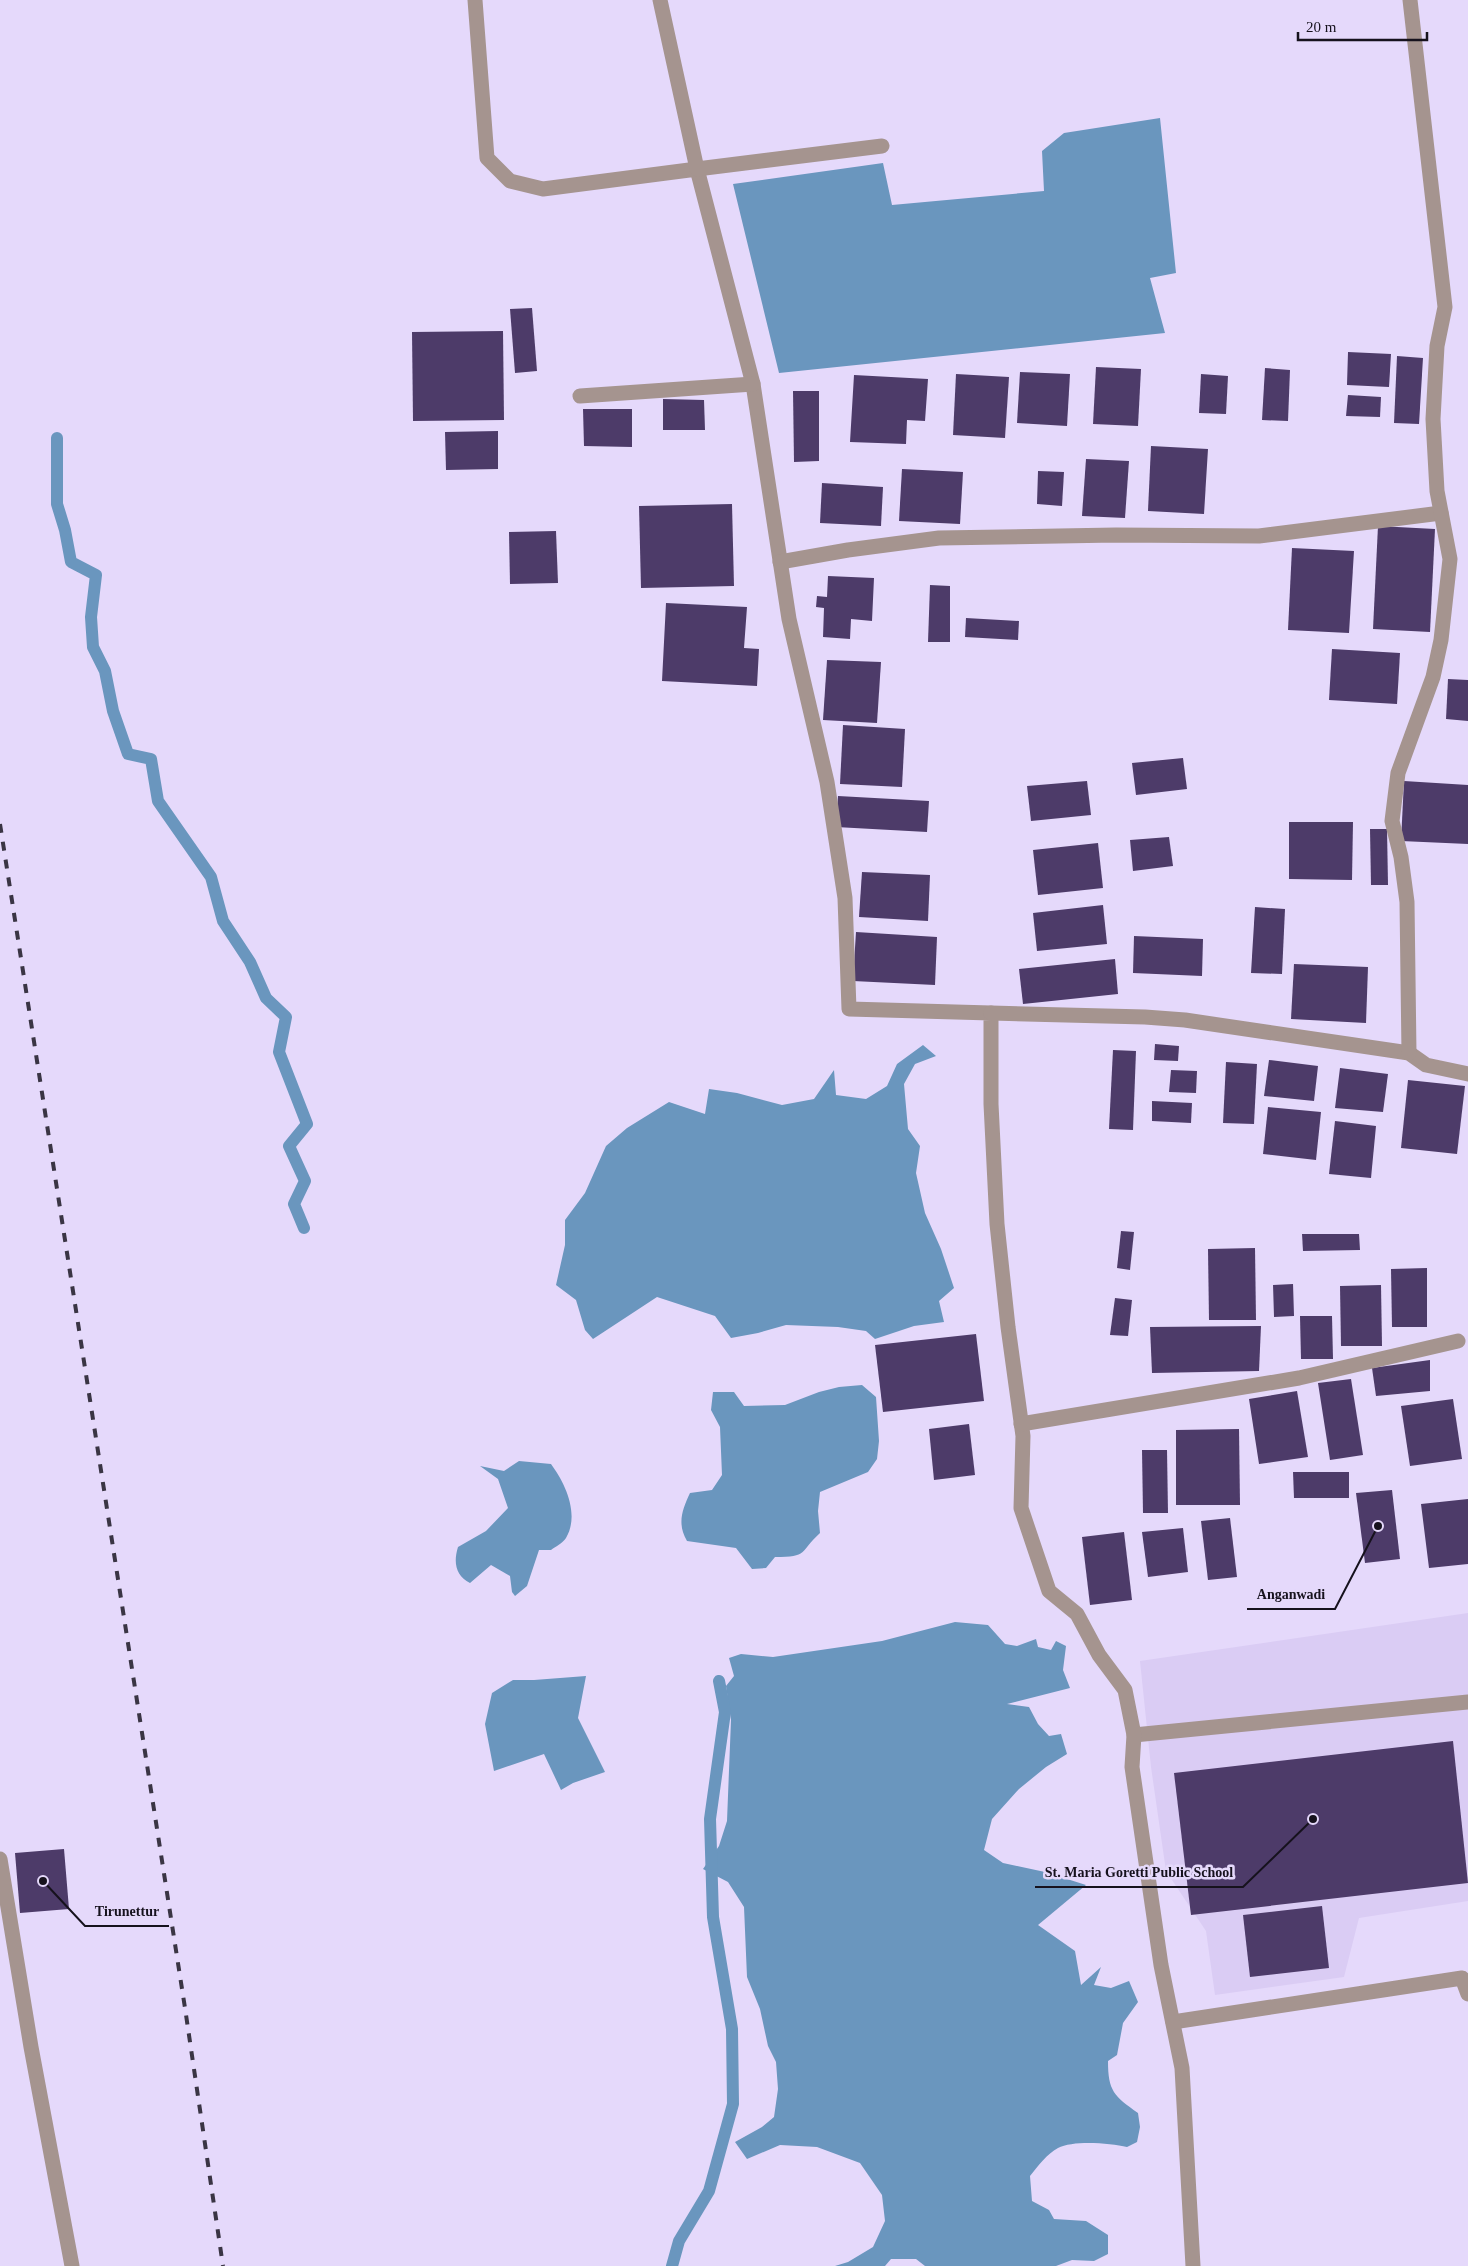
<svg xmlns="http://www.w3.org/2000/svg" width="1468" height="2266" viewBox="0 0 1468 2266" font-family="'Times New Roman',serif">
	<rect width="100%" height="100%" fill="#e5d9fb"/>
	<polygon fill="#daccf4" points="1468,1613 1468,1901 1359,1918 1344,1977 1215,1995 1206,1931 1166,1871 1151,1767 1140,1661"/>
	<g fill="#6a96be">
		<polygon points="1160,118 1176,273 1150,278 1165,333 779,373 733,184 883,163 892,205 1044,191 1042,151 1064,133"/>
		<polygon points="923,1045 936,1056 915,1064 904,1084 908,1129 920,1146 916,1173 925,1213 941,1249 954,1288 939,1301 944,1322 914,1326 875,1339 866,1331 838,1327 786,1325 758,1333 731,1338 715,1316 657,1297 593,1339 585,1330 576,1300 556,1285 565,1245 565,1220 585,1193 606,1146 627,1128 669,1102 705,1114 709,1089 737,1093 782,1105 814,1099 834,1070 836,1095 866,1099 887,1086 897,1064"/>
		<path d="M 862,1385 L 876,1397 L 879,1441 L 877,1459 L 868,1472 L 820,1492 L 818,1511 L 820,1533 C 799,1552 809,1557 775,1557 L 766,1568 L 752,1569 L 736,1548 L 687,1541 C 677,1524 682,1510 690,1493 L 712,1490 L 722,1475 L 720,1427 L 711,1410 L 713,1392 L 734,1392 L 744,1406 L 785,1405 L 819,1392 L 839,1387 Z"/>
		<path d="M 519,1461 L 551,1464 C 565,1483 580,1514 566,1538 C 563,1543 555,1547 551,1550 L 539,1550 L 527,1586 L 515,1596 L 512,1592 L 510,1576 L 491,1565 L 470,1583 C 456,1576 453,1563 458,1547 L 486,1531 L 508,1508 L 498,1479 L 480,1466 L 504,1471 Z"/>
		<path d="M 955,1622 L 988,1625 L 1005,1644 L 1017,1646 L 1036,1639 L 1038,1647 L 1051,1650 L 1056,1641 L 1066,1646 L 1063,1670 L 1070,1688 L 1007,1704 L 1029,1707 L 1038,1724 L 1049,1736 L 1061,1734 L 1067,1754 L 1046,1767 L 1019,1789 L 992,1819 L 984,1850 L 1003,1863 L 1045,1872 L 1086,1885 L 1038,1925 L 1075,1951 L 1081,1985 L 1101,1967 L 1094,1985 L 1111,1988 L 1129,1981 L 1138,2002 L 1123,2023 L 1117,2055 L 1108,2061 C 1108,2091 1114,2096 1138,2113 L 1140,2127 L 1137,2142 L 1127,2147 C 1110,2143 1073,2140 1058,2148 C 1047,2154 1038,2166 1030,2176 L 1032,2201 L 1049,2210 L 1054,2219 L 1086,2221 L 1108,2235 L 1108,2254 L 1094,2261 L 1072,2260 L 1056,2266 L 925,2266 L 916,2259 L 891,2259 L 885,2266 L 835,2266 L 848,2262 L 873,2247 L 885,2221 L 882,2195 L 860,2163 L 817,2147 L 780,2145 L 747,2159 L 735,2142 L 762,2127 L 774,2117 L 778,2089 L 776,2062 L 768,2046 L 760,2009 L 747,1977 L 744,1907 L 728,1882 L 703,1869 L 719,1846 L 727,1821 L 731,1720 L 726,1686 L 734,1676 L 729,1658 L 741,1654 L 773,1657 L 882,1641 Z"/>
		<polygon points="586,1676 578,1718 605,1772 573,1783 561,1790 544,1754 494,1771 485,1724 492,1693 513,1680 534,1680"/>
	</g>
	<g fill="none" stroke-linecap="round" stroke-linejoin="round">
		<g stroke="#6a96be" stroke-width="12">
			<polyline points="57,438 57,504 65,530 71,562 96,575 91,617 93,647 105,671 113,711 128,754 151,759 158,801 211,877 223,921 250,962 266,998 286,1017 279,1052 307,1124 289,1146 305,1181 294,1204 304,1228"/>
			<polyline points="672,2266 679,2241 709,2191 733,2104 732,2029 713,1917 710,1819 725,1712 719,1681"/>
		</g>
	</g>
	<g fill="#4d3b69">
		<polygon points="532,308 537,371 515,373 510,309"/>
		<polygon points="503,331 504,420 413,421 412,332"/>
		<polygon points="1348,352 1391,354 1389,387 1347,385"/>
		<polygon points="1397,356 1423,358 1419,424 1394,423"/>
		<polygon points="1096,367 1141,369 1138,426 1093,424"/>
		<polygon points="1265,368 1290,370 1288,421 1262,420"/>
		<polygon points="1020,372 1070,374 1067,426 1017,423"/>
		<polygon points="956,374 1009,377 1005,438 953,435"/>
		<polygon points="1201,374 1228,376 1226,414 1199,413"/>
		<polygon points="854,375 928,379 925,421 907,420 906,444 850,442"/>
		<polygon points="793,391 819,391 819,461 794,462"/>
		<polygon points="1348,395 1381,397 1380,417 1346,416"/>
		<polygon points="663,399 704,400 705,430 663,430"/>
		<polygon points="583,409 632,409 632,447 584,446"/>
		<polygon points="498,431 498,469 446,470 445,432"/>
		<polygon points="1151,446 1208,449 1204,514 1148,511"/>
		<polygon points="1086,459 1129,461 1125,518 1082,516"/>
		<polygon points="902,469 963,472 960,524 899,521"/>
		<polygon points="1038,471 1064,472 1062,506 1037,504"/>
		<polygon points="822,483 883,487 881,526 820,523"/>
		<polygon points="732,504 734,586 641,588 639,506"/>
		<polygon points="1378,526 1435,529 1430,632 1373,629"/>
		<polygon points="556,531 558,583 510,584 509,532"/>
		<polygon points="1292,548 1354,551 1349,633 1288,630"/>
		<polygon points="828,576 874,578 872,621 851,619 850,639 823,637 824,608 816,607 817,596 827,597"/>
		<polygon points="930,585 950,586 950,642 928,642"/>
		<polygon points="666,603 747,607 744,648 759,649 757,686 662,681"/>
		<polygon points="966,618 1019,621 1018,640 965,637"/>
		<polygon points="1332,649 1400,653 1397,704 1329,700"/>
		<polygon points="827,660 881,662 877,723 823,720"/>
		<polygon points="1448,679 1468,680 1468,721 1446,719"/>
		<polygon points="843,725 905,729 902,787 840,784"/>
		<polygon points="1183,758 1187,789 1136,795 1132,763"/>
		<polygon points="1087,781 1091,815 1031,821 1027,786"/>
		<polygon points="1404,781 1468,785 1468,844 1401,841"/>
		<polygon points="838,796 929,801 927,832 836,827"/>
		<polygon points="1289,822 1353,822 1352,880 1289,879"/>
		<polygon points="1370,829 1387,829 1388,885 1371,885"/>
		<polygon points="1169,837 1173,866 1133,871 1130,840"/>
		<polygon points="1098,843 1103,888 1038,895 1033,850"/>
		<polygon points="862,872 930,875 928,921 859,917"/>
		<polygon points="1103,905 1107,944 1037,951 1033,913"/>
		<polygon points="1255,907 1285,909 1282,974 1251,973"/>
		<polygon points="856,932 937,937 935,985 853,981"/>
		<polygon points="1134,936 1203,939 1202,976 1133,973"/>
		<polygon points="1115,959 1118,994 1023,1004 1019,969"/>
		<polygon points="1294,964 1368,967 1366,1023 1291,1019"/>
		<polygon points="1155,1044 1179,1046 1178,1061 1154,1060"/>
		<polygon points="1113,1050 1136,1051 1133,1130 1109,1129"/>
		<polygon points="1269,1060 1318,1066 1314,1101 1264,1096"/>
		<polygon points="1226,1062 1257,1064 1254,1124 1223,1123"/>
		<polygon points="1340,1068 1388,1074 1383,1112 1335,1108"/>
		<polygon points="1171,1070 1197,1071 1196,1093 1169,1092"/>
		<polygon points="1408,1080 1465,1086 1457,1154 1401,1148"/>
		<polygon points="1152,1101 1192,1103 1191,1123 1152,1121"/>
		<polygon points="1268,1107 1321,1112 1316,1160 1263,1154"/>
		<polygon points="1335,1121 1376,1126 1371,1178 1329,1174"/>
		<polygon points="1121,1231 1134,1232 1130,1270 1117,1268"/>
		<polygon points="1302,1234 1359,1234 1360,1250 1303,1251"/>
		<polygon points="1255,1248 1256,1320 1209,1320 1208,1249"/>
		<polygon points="1427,1268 1427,1327 1392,1327 1391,1269"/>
		<polygon points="1293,1284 1294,1316 1274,1317 1273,1285"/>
		<polygon points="1381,1285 1382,1346 1341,1346 1340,1286"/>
		<polygon points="1115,1298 1132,1300 1128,1336 1110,1335"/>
		<polygon points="1300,1316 1332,1316 1333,1359 1301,1359"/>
		<polygon points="1261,1326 1259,1371 1152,1373 1150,1327"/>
		<polygon points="976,1334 984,1401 883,1412 875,1345"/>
		<polygon points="1430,1360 1430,1391 1376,1396 1372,1368"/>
		<polygon points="1351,1379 1363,1455 1330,1460 1318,1383"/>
		<polygon points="1297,1391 1308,1457 1259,1464 1249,1399"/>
		<polygon points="1453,1399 1462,1459 1410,1466 1401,1406"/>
		<polygon points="969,1424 975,1475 934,1480 929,1429"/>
		<polygon points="1239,1429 1240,1505 1176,1505 1176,1430"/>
		<polygon points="1142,1450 1167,1450 1168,1513 1143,1513"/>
		<polygon points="1293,1472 1349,1472 1349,1498 1294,1498"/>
		<polygon points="1392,1490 1400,1559 1365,1563 1356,1493"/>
		<polygon points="1468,1499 1468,1564 1429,1568 1421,1504"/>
		<polygon points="1230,1518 1237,1577 1208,1580 1201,1521"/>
		<polygon points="1183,1528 1188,1572 1148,1577 1142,1532"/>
		<polygon points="1124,1532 1132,1600 1090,1605 1082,1537"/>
		<polygon points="1453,1741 1468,1883 1191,1915 1174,1773"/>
		<polygon points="64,1849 69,1909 20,1913 15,1853"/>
		<polygon points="1322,1906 1329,1968 1250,1977 1243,1915"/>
	</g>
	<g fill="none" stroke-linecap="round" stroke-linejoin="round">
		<g stroke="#a5948f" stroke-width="15">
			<polyline points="1134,1735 1468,1702"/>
			<polyline points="1173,2022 1462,1978 1468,1994"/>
		</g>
		<g stroke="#a5948f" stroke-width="15">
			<polyline points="475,0 487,158 510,181 543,189 697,169 753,384 789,619 827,782 845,898 849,1009 991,1013 991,1104 997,1224 1008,1327 1023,1436 1021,1508 1049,1591 1077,1614 1099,1655 1125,1690 1134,1735 1132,1767 1161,1965 1182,2068 1193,2266"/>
			<polyline points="660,0 697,169 882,146"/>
			<polyline points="580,396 753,384"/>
			<polyline points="780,562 848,550 939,538 1116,535 1259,536 1441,513"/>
			<polyline points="991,1013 1145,1017 1185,1020 1409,1053 1426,1065 1468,1074"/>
			<polyline points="1409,1053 1407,902 1401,857 1392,821 1398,773 1433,677 1441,640 1450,559 1437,491 1433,419 1437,346 1445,307 1410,0"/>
			<polyline points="1021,1424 1299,1378 1458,1341"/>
			<polyline points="0,1859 31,2047 72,2266"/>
		</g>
		<polyline stroke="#3a3544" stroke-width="4" stroke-dasharray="9 9" stroke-linecap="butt" points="0,824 185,2008 223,2266"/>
	</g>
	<path fill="none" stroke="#16121d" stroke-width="2" d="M1378 1526L1335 1609H1247M1313 1819L1243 1887H1035M43 1881L85 1926H169"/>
	<g fill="#16121d" stroke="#e5d9fb" stroke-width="2">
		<circle cx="1378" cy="1526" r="5"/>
		<circle cx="1313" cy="1819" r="5"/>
		<circle cx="43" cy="1881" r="5"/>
	</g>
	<g font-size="14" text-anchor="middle" font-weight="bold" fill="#16121d" stroke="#e5d9fb" stroke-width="5" stroke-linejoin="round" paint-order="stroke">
		<text x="1291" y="1599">Anganwadi</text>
		<text x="1139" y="1877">St. Maria Goretti Public School</text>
		<text x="127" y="1916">Tirunettur</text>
	</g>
	<path d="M1298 32v8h129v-8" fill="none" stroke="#16121d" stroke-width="2.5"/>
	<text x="1306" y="32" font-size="15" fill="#16121d" stroke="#e5d9fb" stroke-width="4" paint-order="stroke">20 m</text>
</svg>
